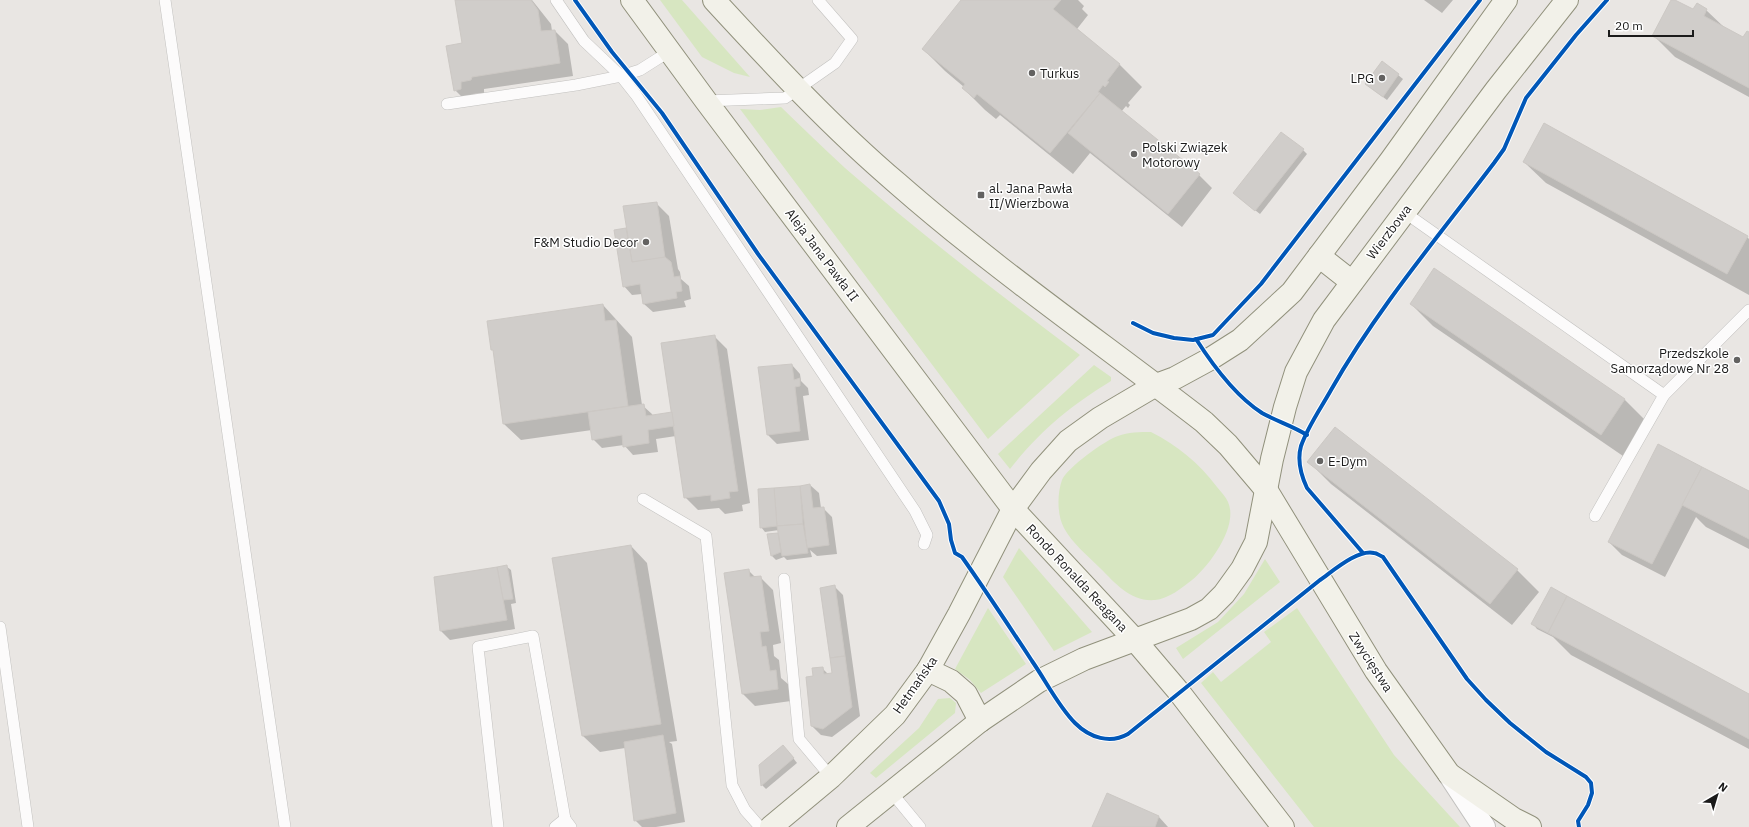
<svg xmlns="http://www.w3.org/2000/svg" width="1749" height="827" viewBox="0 0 1749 827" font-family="'IBM Plex Sans',sans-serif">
	<rect width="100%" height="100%" fill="#e9e6e3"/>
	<g fill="#d7e6c1">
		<polygon points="660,0 682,0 750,77 734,73 702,57"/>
		<path d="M 781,107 C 802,127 823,148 845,168 C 921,234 1000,295 1080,355 L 988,439 L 740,109 L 760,110 Z"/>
		<path d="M 1094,365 L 1111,377 L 1111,381 C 1070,406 1040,431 1010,469 L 998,454 Z"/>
		<path d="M 1151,432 C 1178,446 1198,462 1217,487 C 1221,492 1226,497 1228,502 C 1239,526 1209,566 1192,580 C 1182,588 1168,599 1155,600 C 1131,602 1116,584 1100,568 C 1088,556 1072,543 1064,528 C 1057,515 1057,494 1062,480 C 1067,468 1105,440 1118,436 C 1128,432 1140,432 1151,432 Z"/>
		<polygon points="1019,548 1092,632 1054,651 1003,577"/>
		<polygon points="1265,559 1280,582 1183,659 1176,648 1218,622 1244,594"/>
		<polygon points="988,608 1026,664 981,693 970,680 955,669"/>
		<polygon points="1297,608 1394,755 1460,827 1314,827 1201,683 1213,672 1221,682 1271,642 1264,632"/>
		<polygon points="950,698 956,703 955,713 876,778 870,773 919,728 938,699"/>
	</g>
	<g fill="#0003">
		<polygon points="456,0 532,0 551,24 552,31 555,31 568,44 573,76 484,89 484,93 473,94 474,102 468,103 455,90 463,44"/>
		<polygon points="963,0 1078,0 1084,6 1082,9 1088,15 1077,29 1120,65 1142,87 1128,103 1130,105 1128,108 1126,106 1121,112 1199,175 1212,188 1182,227 1090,153 1073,174 1000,115 996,119 985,110 963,88 964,87 945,71 923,49"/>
		<polygon points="1424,0 1453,0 1442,13"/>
		<polygon points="1672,0 1693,11 1706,10 1726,29 1743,39 1749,33 1749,97 1675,57 1653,35"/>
		<polygon points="1382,62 1403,79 1387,100 1371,88"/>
		<polygon points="1303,150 1307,154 1260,214 1238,197"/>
		<polygon points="1524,162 1747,237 1749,239 1749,295 1546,183"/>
		<polygon points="656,203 669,216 678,269 680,272 681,279 689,286 691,299 684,301 686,307 653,312 644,304 642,294 632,295 624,286 626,229 628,231"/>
		<polygon points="1435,270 1625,400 1647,422 1623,456 1433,326 1411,304"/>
		<polygon points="603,305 632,337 642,405 652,414 653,416 673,413 714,336 727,349 750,503 742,505 743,511 725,514 719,508 698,510 685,497 676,436 656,439 658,452 633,455 624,445 602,448 593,439 592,430 521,440 504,424 495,352 492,349"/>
		<polygon points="792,365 800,374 801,381 808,388 809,395 803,396 809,440 777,444 768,435"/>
		<polygon points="1659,446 1749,492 1749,549 1706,527 1696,517 1665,577 1622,555 1609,542"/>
		<polygon points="1309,462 1517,570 1539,592 1512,625 1331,484"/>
		<polygon points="810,485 819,493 821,508 823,508 832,517 837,554 817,556 810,550 812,557 787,560 784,557 776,560 772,556 769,535 779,534 779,530 765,532 761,527 800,487"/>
		<polygon points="631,546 647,563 677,741 669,742 672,744 685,822 656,827 642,827 635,820 625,748 600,752 583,736"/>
		<polygon points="506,566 511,570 516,603 511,604 515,629 450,640 441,631"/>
		<polygon points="748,570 756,578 760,577 773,590 781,643 773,645 774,656 779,660 781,678 788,684 791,701 755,706 742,693"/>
		<polygon points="834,586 843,595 860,716 832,737 821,735 812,726 814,676 822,668 829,675 833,674"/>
		<polygon points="1533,624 1749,695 1749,749 1571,655 1553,637 1537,629"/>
		<polygon points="787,750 797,763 766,789 762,785 760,765"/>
		<polygon points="1107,795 1159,817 1168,827 1093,827"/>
	</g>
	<g fill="#d0cdca" stroke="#ccc8c4">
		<polygon points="455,0 531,0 538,10 541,31 555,30 560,63 472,77 471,80 461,82 461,89 454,91 446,46 462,43"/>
		<polygon points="961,0 1061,0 1053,9 1120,64 1107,81 1109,82 1105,87 1103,85 1098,92 1100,93 1050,153 977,94 974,98 962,88 965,84 922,49"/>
		<polygon points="1671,0 1675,0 1693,9 1697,3 1707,9 1704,16 1743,37 1747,31 1749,32 1749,88 1652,36"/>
		<polygon points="1382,61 1399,74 1383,97 1365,84"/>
		<polygon points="1100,93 1200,174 1168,214 1068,133"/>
		<polygon points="1544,123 1748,236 1727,274 1523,162"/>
		<polygon points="1281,132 1304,149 1255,211 1233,193"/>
		<polygon points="657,202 665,258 632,262 623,206"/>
		<polygon points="626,228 632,262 665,257 671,262 674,277 680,276 682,291 676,292 677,298 643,304 640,284 623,287 614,230"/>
		<polygon points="1434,268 1625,399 1601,435 1410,304"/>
		<polygon points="603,304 605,321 616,320 628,406 503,424 493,350 491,350 487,321"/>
		<polygon points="715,335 738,491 729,492 730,498 711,501 711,495 684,498 661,343"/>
		<polygon points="792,364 794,380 800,378 800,386 795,387 800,431 767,435 758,367"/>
		<polygon points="644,404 646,416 672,412 674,426 648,430 649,443 623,447 622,435 592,440 588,412"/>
		<polygon points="1335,427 1518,569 1490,604 1307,462"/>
		<polygon points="1658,444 1702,467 1652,564 1608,542"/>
		<polygon points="1702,467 1749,491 1749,539 1682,505"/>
		<polygon points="810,484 813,508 824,507 829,545 807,548 800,486"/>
		<polygon points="800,486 803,524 777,526 774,488"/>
		<polygon points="774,488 777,526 760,528 758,489"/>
		<polygon points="803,524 808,553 782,556 777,526"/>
		<polygon points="778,533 781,552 771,556 767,534"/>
		<polygon points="631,545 661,724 582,736 552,558"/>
		<polygon points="507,565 513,599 503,600 497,567"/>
		<polygon points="497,567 507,620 440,631 434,577"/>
		<polygon points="749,569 750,577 761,576 769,631 760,632 762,647 766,646 770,671 776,670 778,689 742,694 724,573"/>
		<polygon points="835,585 845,656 830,658 820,588"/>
		<polygon points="1551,587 1567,596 1548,633 1531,624"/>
		<polygon points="1567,596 1749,694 1749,739 1548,633"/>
		<polygon points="845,656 852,707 823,729 811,726 806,677 813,676 812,668 823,667 824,674 832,673 830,658"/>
		<polygon points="663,735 676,813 634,821 624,742"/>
		<polygon points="783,745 794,758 761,786 759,765"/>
		<polygon points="1107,793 1159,816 1155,827 1092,827"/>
	</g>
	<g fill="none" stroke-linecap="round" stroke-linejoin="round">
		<g stroke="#c2c1bf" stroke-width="12">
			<g id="service">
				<polyline points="165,0 285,827"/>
				<polyline points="556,0 584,41 621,76 640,70 670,51"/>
				<polyline points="706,101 785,98 835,63 852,39 818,0"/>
				<polyline points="447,104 576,85 621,76 636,95 915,511 927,535 924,544"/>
				<polyline points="1404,212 1664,395"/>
				<polyline points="643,499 706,536 732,785 745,810 760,827"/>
				<polyline points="1595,516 1664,395 1749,310"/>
				<polyline points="784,579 799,739 831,777"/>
				<polyline points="0,627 28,827"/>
				<polyline points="892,793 920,827"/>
				<polyline points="498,827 478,647 533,636 565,819 571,827"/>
				<polyline points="555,827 565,819"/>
			</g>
		</g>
		<g stroke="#c2c1bf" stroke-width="24">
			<polyline id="tertiary" points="1449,774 1484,827"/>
		</g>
		<g stroke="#91917c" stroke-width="24">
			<g id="secondary">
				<polyline points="632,0 706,101 1013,509 1134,639 1179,692 1283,827"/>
				<path d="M 714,0 C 773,64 831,127 898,184 C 995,269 1102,343 1204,422 L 1228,445 L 1267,491 L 1376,671 L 1449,774 L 1514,819 L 1530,827"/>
				<polyline points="1319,256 1352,282"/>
				<polyline points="928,670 951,681 966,694 980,721"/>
				<polyline points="771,827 831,777 895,715 928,670 959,614 1013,509 1041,471 1068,441 1100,418 1156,385 1175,378 1210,359 1240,340 1292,292 1391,160 1506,0"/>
				<polyline points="848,827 980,721 1039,681 1084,659 1191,619 1209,609 1224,594 1242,569 1256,542 1272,459 1285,407 1296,372 1324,320 1496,90 1567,0"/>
			</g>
		</g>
		<use href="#service" stroke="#fcfbfb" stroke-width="11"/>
		<use href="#tertiary" stroke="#fcfbfb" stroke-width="22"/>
		<use href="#secondary" stroke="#f2f1e9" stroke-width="22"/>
		<g stroke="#fff" stroke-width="6">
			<g id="cycleway">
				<path d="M 575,0 L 612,52 L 662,113 L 758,254 L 939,501 L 949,524 L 951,540 L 955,553 L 962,557 C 986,591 1009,626 1032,661 C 1046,681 1058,706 1075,723 C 1090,738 1110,744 1128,734 L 1320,580 C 1333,571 1358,549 1374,553 C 1377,553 1380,556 1383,557 L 1467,679 L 1486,700 L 1510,723 L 1546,752 L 1586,777 L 1591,783 L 1592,793 L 1588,805 L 1578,821 L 1579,827"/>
				<polyline points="1133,323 1153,333 1174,338 1193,340 1213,335 1261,284 1480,0"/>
				<path d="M 1196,339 C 1212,364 1237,397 1262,413 C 1276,421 1293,426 1307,435"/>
				<path d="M 1363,553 L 1307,488 C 1301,475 1297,460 1301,446 C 1308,426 1321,408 1331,390 C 1377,309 1438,237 1494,163 L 1504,149 L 1526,98 L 1576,35 L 1607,0"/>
			</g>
		</g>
		<use href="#cycleway" stroke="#0057b8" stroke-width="4"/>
	</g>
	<g fill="#636261" stroke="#fff" stroke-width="1.5">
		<circle cx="1032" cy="73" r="4"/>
		<circle cx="1382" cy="78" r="4"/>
		<circle cx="1134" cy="154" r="4"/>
		<rect x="977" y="191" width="8" height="8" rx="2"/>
		<circle cx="646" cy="242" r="4"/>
		<circle cx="1737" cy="360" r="4"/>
		<circle cx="1320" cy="461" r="4"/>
	</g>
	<g text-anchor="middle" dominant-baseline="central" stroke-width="3" stroke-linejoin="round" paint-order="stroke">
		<g font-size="13" fill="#1b1b1b" stroke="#fff" text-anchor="start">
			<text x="1040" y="73">Turkus</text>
			<text x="1374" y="78" text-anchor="end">LPG</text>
			<text x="1142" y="147">Polski Związek<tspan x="1142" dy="15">Motorowy</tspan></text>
			<text x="989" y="188">al. Jana Pawła<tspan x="989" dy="15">II/Wierzbowa</tspan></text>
			<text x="638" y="242" text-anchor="end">F&amp;M Studio Decor</text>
			<text x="1729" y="353" text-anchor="end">Przedszkole<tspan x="1729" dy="15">Samorządowe Nr 28</tspan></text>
			<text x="1328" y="461">E-Dym</text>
		</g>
		<g font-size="13" fill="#1b1b1b" stroke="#fff">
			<text transform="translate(1389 232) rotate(-53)">Wierzbowa</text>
			<text transform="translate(822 255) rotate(53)">Aleja Jana Pawła II</text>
			<text transform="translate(1077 578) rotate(47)">Rondo Ronalda Reagana</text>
			<text transform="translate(1371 662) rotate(57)">Zwycięstwa</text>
			<text transform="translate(915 685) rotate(-55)">Hetmańska</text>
		</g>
	</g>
	<g transform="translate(1717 795) rotate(38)" stroke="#ffffff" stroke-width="3" paint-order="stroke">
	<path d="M0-3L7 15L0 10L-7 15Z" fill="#1b1b1b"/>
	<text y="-6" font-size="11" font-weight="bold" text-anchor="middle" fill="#1b1b1b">N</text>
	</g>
	<path d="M1609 30v6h84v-6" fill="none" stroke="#1b1b1b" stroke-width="2"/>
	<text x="1615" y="30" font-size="12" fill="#1b1b1b" stroke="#ffffff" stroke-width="3" paint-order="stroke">20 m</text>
</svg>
